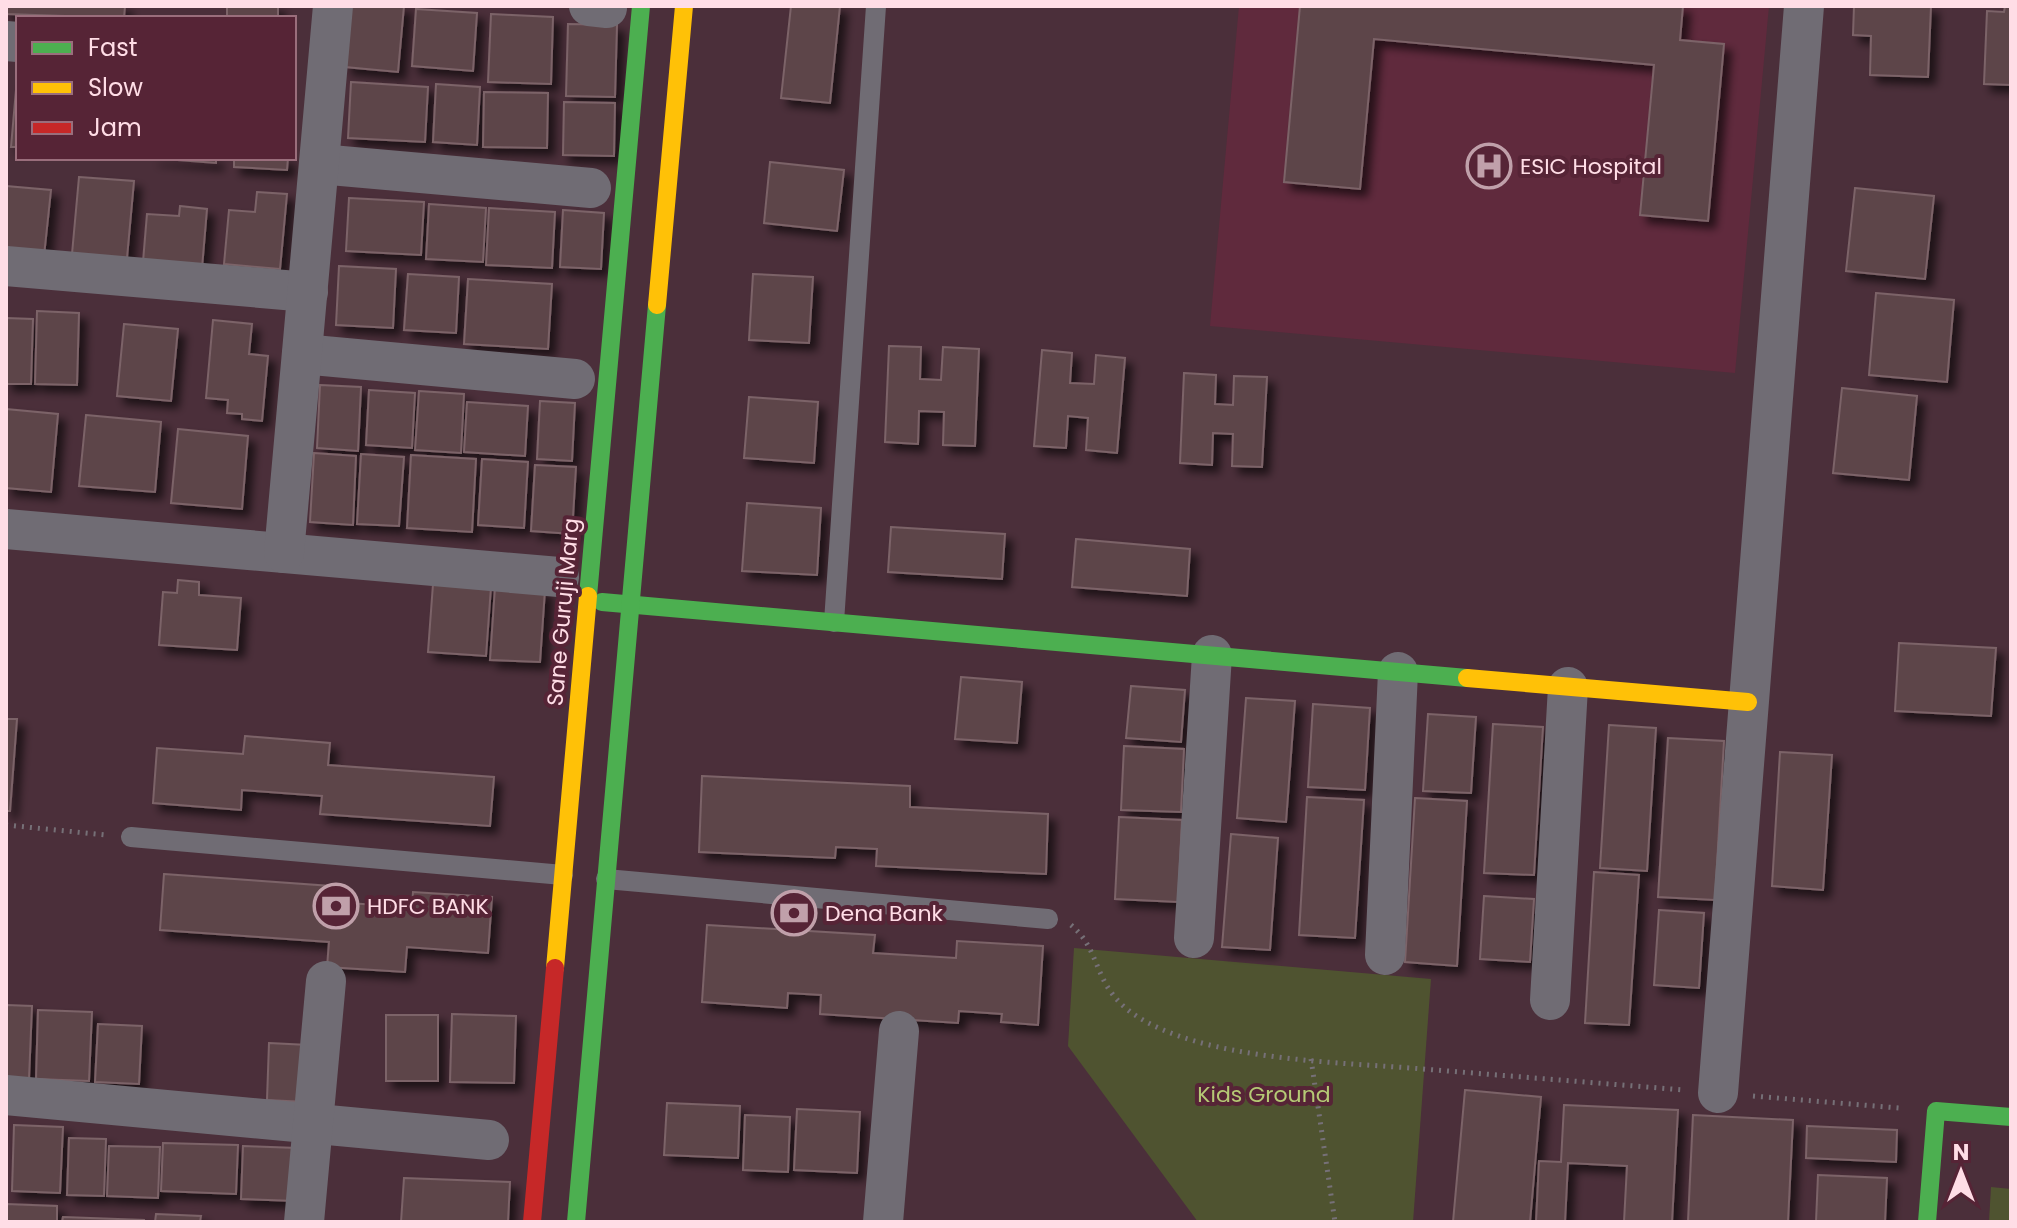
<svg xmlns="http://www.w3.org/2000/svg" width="2017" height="1228" viewBox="0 0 2017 1228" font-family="Poppins,sans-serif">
	<defs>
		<filter id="shadow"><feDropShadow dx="7" dy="7" stdDeviation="4" flood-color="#0009"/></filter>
	</defs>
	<rect width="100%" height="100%" fill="#4b2f3a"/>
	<polygon fill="#602a3d" points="1239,6 1769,6 1735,373 1210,326"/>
	<g fill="#4f5330">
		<polygon points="1074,948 1431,979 1413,1222 1198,1222 1068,1046"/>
		<polygon points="1991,1187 2011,1189 2011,1222 1989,1222"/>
	</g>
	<g fill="#5d454a" stroke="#7c6368" stroke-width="2" filter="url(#shadow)">
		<polygon points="6,6 125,6 124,18 6,14"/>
		<rect x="227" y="6" width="51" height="12"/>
		<polygon points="351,6 404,6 398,72 345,67"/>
		<polygon points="791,6 840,6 830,103 781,98"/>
		<polygon points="1300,6 1683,6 1680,40 1724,44 1708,221 1640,215 1654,65 1374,39 1360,189 1284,182"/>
		<polygon points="1854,6 1931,6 1928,77 1870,75 1871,36 1853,35"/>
		<polygon points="2005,6 2011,6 2011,85 1984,84 1987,11 2004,12"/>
		<polygon points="416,9 477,13 473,71 412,66"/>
		<polygon points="491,14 553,17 551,84 488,82"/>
		<polygon points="568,24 617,25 615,97 566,96"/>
		<polygon points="18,67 18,147 11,147"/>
		<polygon points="351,82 428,87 425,142 348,138"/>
		<polygon points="436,84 480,87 477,145 433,142"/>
		<polygon points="484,92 548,93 547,148 483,147"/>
		<polygon points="564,102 615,103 614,156 563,155"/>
		<polygon points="151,158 216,158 216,163"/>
		<polygon points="234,158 288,158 287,170 234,167"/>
		<polygon points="770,162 844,170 837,231 764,223"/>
		<polygon points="79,177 134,181 127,258 72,254"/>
		<polygon points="6,186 51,190 44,256 6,253"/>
		<polygon points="1855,188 1934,196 1925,279 1846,271"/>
		<polygon points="257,192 287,194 280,269 224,264 229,210 255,212"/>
		<polygon points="349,198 424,202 421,255 346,251"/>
		<polygon points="429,204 486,208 483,262 426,259"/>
		<polygon points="180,206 207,209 202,268 143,262 147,214 179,216"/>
		<polygon points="489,208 555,212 552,268 486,265"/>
		<polygon points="563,210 604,213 601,269 560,267"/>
		<polygon points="339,266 396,269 393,328 336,325"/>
		<polygon points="408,274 459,277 456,333 404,330"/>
		<polygon points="753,274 813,277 809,343 749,340"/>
		<polygon points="468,279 552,284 548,349 464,344"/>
		<polygon points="1876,293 1954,300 1947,382 1869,375"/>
		<polygon points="37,311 79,313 77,385 35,384"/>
		<polygon points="6,318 33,319 31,384 6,384"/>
		<polygon points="213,320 252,324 249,354 268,356 262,421 242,419 242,414 227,413 228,400 206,398"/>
		<polygon points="124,324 178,329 171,401 117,396"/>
		<polygon points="889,346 921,347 920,379 941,380 943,347 979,349 975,446 943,445 944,412 919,411 918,444 885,442"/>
		<polygon points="1042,350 1072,353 1070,383 1094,384 1096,355 1125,358 1117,453 1086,450 1088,418 1068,416 1066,448 1034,446"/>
		<polygon points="1184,373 1216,375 1215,404 1233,405 1234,376 1267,377 1262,467 1232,466 1233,434 1213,433 1212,465 1180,463"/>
		<polygon points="320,385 361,387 358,451 317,448"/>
		<polygon points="1842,388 1917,396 1909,480 1833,473"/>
		<polygon points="369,390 415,393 412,448 366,445"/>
		<polygon points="419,391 464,394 461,453 415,450"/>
		<polygon points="749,397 818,402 814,463 744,458"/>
		<polygon points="540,401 575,403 572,461 537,459"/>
		<polygon points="467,402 528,406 525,456 464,452"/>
		<polygon points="6,409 58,414 51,492 6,488"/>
		<polygon points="86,415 161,422 155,492 79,486"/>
		<polygon points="178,429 248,436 242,509 171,503"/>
		<polygon points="314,453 356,456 353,525 310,522"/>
		<polygon points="361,454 404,457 399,526 357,524"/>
		<polygon points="411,455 476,459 472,532 407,528"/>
		<polygon points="482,459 528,462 524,528 478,525"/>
		<polygon points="535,465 576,467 572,534 531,531"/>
		<polygon points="747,503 821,508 817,575 742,571"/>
		<polygon points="891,527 1005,534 1002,579 888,572"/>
		<polygon points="1076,539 1190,549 1187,596 1072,587"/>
		<polygon points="178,580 199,582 199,595 241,598 237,650 159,645 163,592 177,593"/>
		<polygon points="433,584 491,587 486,656 428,652"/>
		<polygon points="495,587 545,590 540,662 490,660"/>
		<polygon points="1899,643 1996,648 1991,716 1895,711"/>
		<polygon points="961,677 1022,682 1017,743 955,739"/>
		<polygon points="1131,686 1185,690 1181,742 1126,738"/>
		<polygon points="1246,698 1295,701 1286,822 1237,818"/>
		<polygon points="1313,704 1370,708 1365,790 1308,787"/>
		<polygon points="1428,714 1476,717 1471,793 1423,791"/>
		<polygon points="6,719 17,719 10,811 6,811"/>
		<polygon points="1493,724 1543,727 1534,875 1484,873"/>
		<polygon points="1609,725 1656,728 1647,871 1600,868"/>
		<polygon points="245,736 330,743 328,765 494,777 490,826 320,814 322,796 242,790 241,810 153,803 157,748 243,754"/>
		<polygon points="1668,738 1724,741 1715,900 1658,897"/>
		<polygon points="1124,746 1184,749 1181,812 1121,810"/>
		<polygon points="1780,752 1832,755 1823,890 1772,886"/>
		<polygon points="702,776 910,786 910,807 1048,814 1046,874 876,866 877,849 836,847 835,858 699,852"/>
		<polygon points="1307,797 1364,800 1355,938 1299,935"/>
		<polygon points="1415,798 1467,801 1457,966 1405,962"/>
		<polygon points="1119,817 1182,820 1178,902 1115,899"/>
		<polygon points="1231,834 1278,838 1270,950 1222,947"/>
		<polygon points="1594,872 1639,875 1629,1025 1585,1023"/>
		<polygon points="164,874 331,886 330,902 412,907 413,892 492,897 488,953 407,947 405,972 327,967 329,942 160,930"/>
		<polygon points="1484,896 1534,899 1530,962 1480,959"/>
		<polygon points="1659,910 1704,913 1699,988 1654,985"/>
		<polygon points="707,925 875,935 873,953 956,958 957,941 1043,946 1038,1025 1001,1022 1002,1014 959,1011 958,1023 820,1014 821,995 788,993 787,1008 702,1002"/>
		<polygon points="6,1005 32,1006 29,1079 6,1078"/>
		<polygon points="38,1010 92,1012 89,1081 36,1079"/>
		<polygon points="452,1014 516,1016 514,1083 450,1082"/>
		<rect x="386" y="1015" width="52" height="66"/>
		<polygon points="98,1024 142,1026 139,1084 95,1082"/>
		<polygon points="269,1043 308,1045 306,1102 267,1100"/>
		<polygon points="1465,1090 1541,1097 1530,1222 1453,1222"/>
		<polygon points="667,1103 740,1106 738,1158 664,1155"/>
		<polygon points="1564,1105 1678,1110 1672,1222 1624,1222 1627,1166 1568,1163 1565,1222 1536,1222 1539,1161 1561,1162"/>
		<polygon points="797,1109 860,1112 857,1173 794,1170"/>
		<polygon points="745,1115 790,1117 788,1172 743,1170"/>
		<polygon points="1693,1115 1793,1120 1788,1222 1688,1222"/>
		<polygon points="14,1125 63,1127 60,1193 12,1191"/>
		<polygon points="1807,1126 1897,1130 1896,1162 1806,1158"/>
		<polygon points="69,1138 106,1139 104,1196 67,1195"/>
		<polygon points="163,1143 238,1145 236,1194 161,1191"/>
		<polygon points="109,1146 160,1147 158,1198 107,1196"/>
		<polygon points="243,1146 297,1148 295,1201 241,1199"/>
		<polygon points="1818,1175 1887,1178 1885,1222 1816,1222"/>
		<polygon points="404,1178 510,1182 508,1222 401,1222"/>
		<polygon points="6,1204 57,1206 57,1222 6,1222"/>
		<polygon points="156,1214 201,1216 200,1222 155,1222"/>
		<polygon points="63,1217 144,1220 144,1222 62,1222"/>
	</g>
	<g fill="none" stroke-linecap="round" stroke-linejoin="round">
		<g stroke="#767077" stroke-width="5" stroke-dasharray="2 6" stroke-linecap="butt">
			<polyline points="6,825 106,835"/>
			<path d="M 1071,925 C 1102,951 1092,984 1132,1013 C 1200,1061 1341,1062 1423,1069 C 1510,1076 1597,1083 1684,1090"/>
			<polyline points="1311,1059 1335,1222"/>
			<polyline points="1753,1096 1899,1108"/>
		</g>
		<g stroke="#706c74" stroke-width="20">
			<polyline points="834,622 876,6"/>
			<polyline points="131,837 563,875"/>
			<polyline points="606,879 1048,919"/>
		</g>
		<g stroke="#706c74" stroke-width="40">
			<polyline points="589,6 607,8"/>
			<polyline points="6,41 18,42"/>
			<polyline points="319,164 591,188"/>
			<polyline points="6,266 308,292"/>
			<polyline points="302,354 575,379"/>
			<polyline points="6,529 559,577"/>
			<polyline points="284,553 333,6"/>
			<polyline points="1194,938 1212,655"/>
			<polyline points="1385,955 1398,672"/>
			<polyline points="1550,1000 1568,687"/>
			<polyline points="1718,1093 1804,6"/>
			<polyline points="6,1095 489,1140"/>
			<polyline points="304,1222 326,981"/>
			<polyline points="883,1222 899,1031"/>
		</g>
		<g stroke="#4caf50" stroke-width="18">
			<polyline points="588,596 641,6"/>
			<polyline points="602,602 1467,678"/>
			<polyline points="576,1222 657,305"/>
			<polyline points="1927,1222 1936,1111 2011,1117"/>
		</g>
		<g stroke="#ffc107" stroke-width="18">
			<polyline points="657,305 684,6"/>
			<polyline points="1467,678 1748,702"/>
			<polyline points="555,968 588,596"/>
		</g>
		<polyline stroke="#c62828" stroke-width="18" points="532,1222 555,968"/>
	</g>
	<defs>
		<g id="hospital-ring" transform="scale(2.3)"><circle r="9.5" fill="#562436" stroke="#c0a0aa" stroke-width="1.5"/><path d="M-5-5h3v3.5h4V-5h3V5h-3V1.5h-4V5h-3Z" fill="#c0a0aa"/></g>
		<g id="bank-ring" transform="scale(2.3)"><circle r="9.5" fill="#562436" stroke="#c0a0aa" stroke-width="1.5"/><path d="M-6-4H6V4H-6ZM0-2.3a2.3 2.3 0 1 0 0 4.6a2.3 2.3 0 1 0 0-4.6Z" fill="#c0a0aa"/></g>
	</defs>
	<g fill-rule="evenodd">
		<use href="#hospital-ring" x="1489" y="166"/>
		<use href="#bank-ring" x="336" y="906"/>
		<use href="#bank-ring" x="794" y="913"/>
	</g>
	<g text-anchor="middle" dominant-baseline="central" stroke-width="8" stroke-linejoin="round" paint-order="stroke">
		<g font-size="22" fill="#ffdde6" stroke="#562436" text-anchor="start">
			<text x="1520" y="166">ESIC Hospital</text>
			<text x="367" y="906">HDFC BANK</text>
			<text x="825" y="913">Dena Bank</text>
		</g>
		<g font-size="22" fill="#ffdde6" stroke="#562436">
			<text transform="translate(563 612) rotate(-85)">Sane Guruji Marg</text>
		</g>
		<g font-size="22" fill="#b5c975" stroke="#562436">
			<text x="1264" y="1094">Kids Ground</text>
		</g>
	</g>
	<rect width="2017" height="1228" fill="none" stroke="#ffdde6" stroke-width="16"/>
	<rect x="16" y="16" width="280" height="144" fill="#562436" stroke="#9a6e7c" stroke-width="2"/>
	<rect x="32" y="42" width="40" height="12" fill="#4caf50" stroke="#9a6e7c" stroke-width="2"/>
	<text x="88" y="56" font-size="24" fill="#ffdde6">Fast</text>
	<rect x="32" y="82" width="40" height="12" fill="#ffc107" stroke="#9a6e7c" stroke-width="2"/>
	<text x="88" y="96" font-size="24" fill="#ffdde6">Slow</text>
	<rect x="32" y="122" width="40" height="12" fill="#c62828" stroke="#9a6e7c" stroke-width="2"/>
	<text x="88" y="136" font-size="24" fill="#ffdde6">Jam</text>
	<g transform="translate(1961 1172)" stroke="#562436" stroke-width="6" paint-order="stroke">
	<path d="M0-6L14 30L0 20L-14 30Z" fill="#ffdde6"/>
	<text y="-12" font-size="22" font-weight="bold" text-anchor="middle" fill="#ffdde6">N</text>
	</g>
</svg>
